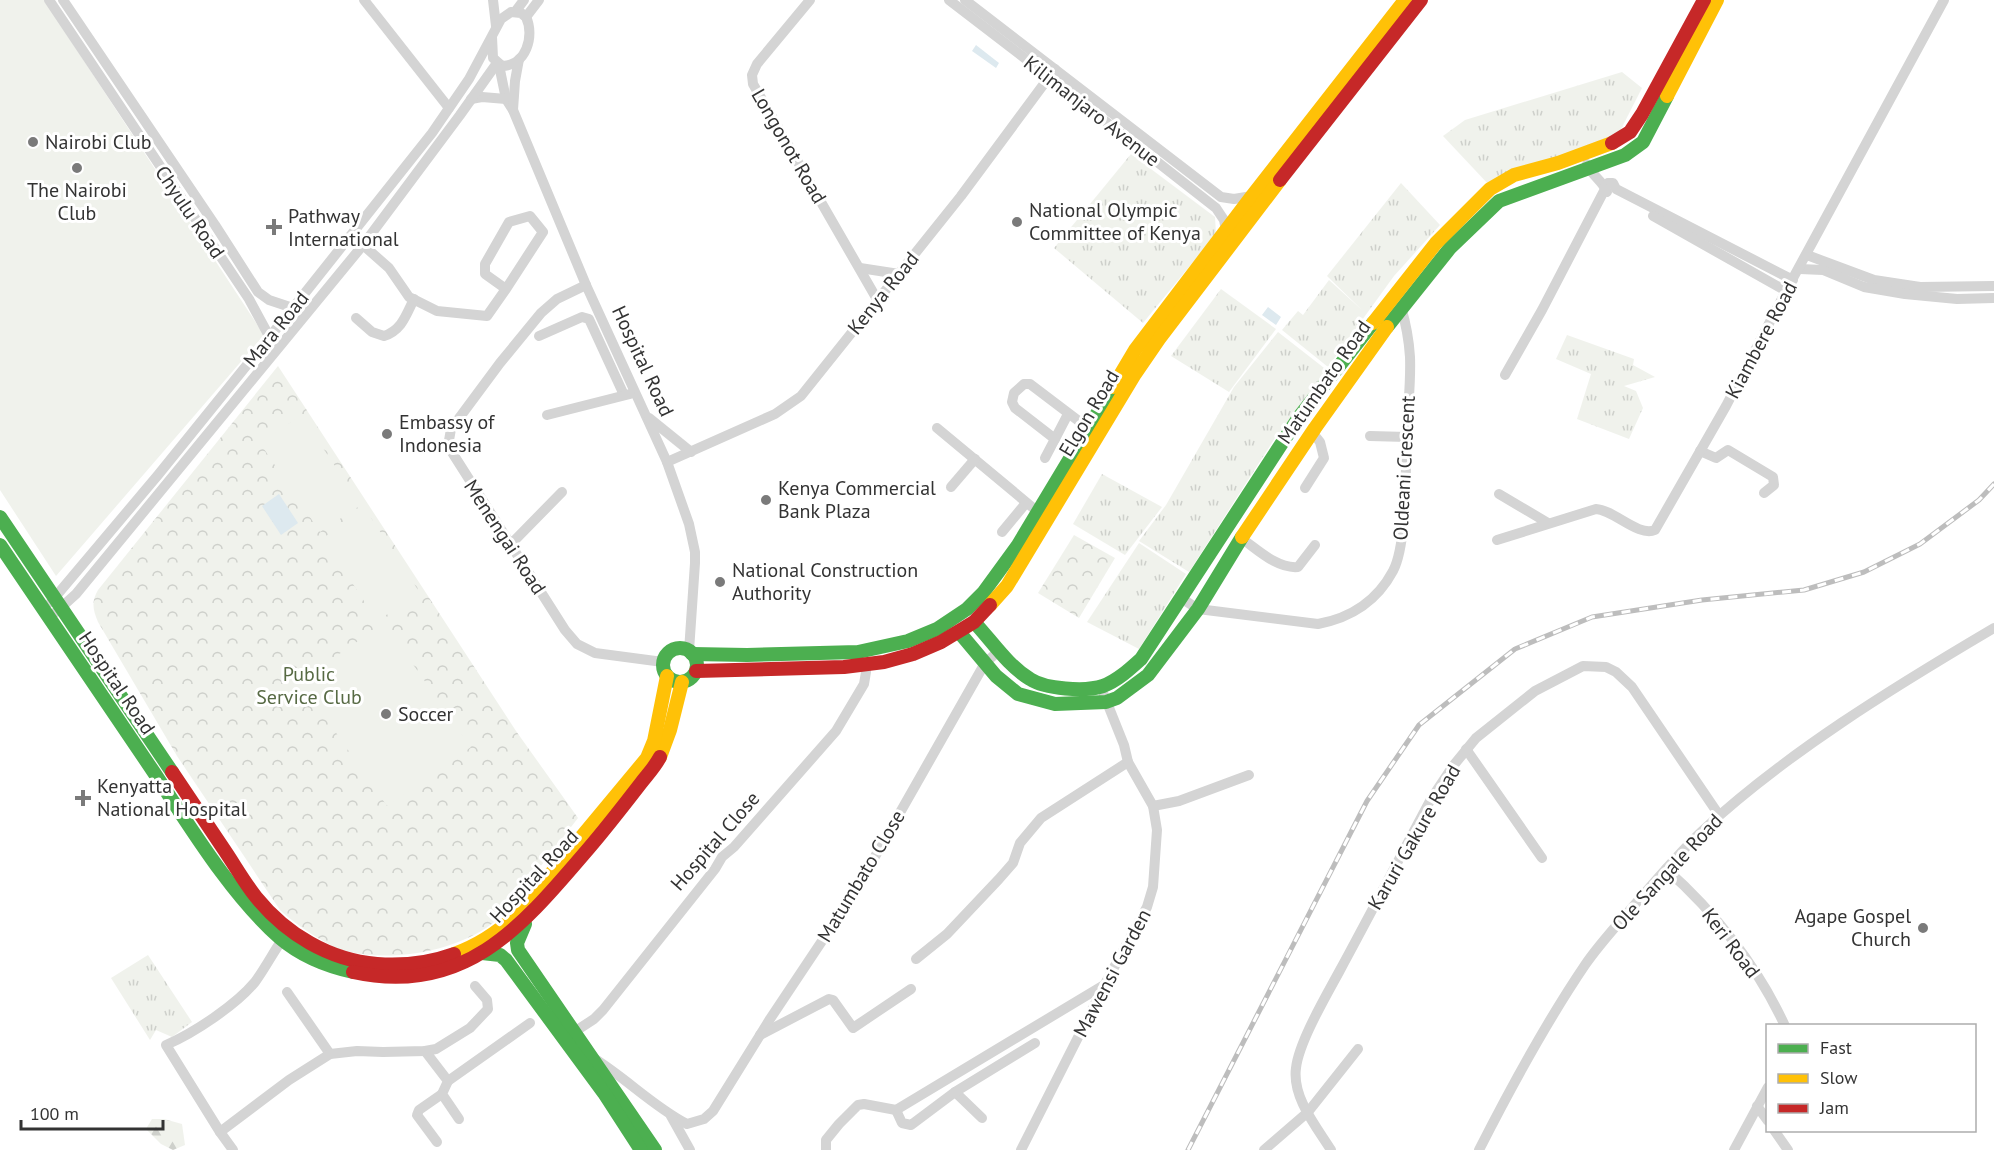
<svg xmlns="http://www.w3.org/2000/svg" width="1994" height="1150" viewBox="0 0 1994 1150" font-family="'PT Sans',sans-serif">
	<defs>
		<pattern id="grass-tufts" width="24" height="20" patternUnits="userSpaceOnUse" patternTransform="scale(1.5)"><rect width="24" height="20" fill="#f0f2ec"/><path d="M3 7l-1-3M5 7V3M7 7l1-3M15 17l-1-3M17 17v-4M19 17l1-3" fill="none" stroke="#ced0cb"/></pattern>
		<pattern id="forest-firs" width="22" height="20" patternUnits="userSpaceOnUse" patternTransform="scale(1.5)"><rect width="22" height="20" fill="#f0f2ec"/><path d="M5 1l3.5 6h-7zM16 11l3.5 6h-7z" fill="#ced0cb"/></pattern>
		<pattern id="park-crowns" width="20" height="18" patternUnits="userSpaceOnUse" patternTransform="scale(1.5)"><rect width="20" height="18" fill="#f0f2ec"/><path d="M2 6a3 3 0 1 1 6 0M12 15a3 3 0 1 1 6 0" fill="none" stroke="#ced0cb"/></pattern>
	</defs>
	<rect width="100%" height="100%" fill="#fff"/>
	<g fill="url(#grass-tufts)">
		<polygon points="1622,72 1642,88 1617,137 1489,185 1443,136 1465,120"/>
		<polygon points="1131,154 1215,217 1216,234 1143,323 1054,248"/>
		<polygon points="1401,183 1440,225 1394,276 1328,367 1282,330 1298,311 1303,315 1329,280 1362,310 1327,276"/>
		<polygon points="1221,289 1276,329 1229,392 1171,356"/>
		<polygon points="1278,332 1328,371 1275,438 1189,572 1139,541 1166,505 1234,387"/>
		<polygon points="1567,335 1634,359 1633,365 1655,377 1624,386 1636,391 1643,408 1629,439 1577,419 1591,374 1556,359"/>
		<polygon points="1102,474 1162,507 1125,555 1073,524"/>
		<polygon points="1139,543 1186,574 1139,649 1087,622"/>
		<polygon points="148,955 192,1022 172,1037 156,1030 150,1040 111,978"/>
	</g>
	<polygon fill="url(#forest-firs)" points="152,1119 164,1119 182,1124 185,1145 173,1150 161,1144 146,1129"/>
	<g fill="url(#park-crowns)">
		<path d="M 278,366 L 516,731 L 578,818 C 562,839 546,859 530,880 C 520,893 510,908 498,919 C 461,951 392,963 346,951 C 330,948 292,922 280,910 L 177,756 L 98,622 C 93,610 91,602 98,590 Z"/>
		<polygon points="1074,535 1115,558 1079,618 1038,593"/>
	</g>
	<g fill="#f0f2ec">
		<polygon points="0,0 44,0 264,335 56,576 0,490"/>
		<polygon points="301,415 361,505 320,532 260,443"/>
		<polygon points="366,510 420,593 377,621 323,538"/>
		<polygon points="384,623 471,747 387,806 300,681"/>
	</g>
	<g fill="#dde9ef">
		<polygon points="976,45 999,63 996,68 972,51"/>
		<polygon points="1268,307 1281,317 1276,325 1262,315"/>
		<polygon points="279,494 298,523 281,535 262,506"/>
	</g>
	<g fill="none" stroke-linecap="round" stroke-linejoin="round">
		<g stroke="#d4d4d4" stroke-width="10">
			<polyline points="49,0 249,299 269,336"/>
			<polyline points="63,0 215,225 258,292 269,300 293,308"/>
			<polyline points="364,0 449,108"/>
			<polyline points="493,0 496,26"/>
			<polyline points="810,0 757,64 752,75 753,84 878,301"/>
			<polyline points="949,0 1031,63 1216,208 1224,220 1226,230"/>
			<polyline points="965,0 1221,197 1234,199 1252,196"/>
			<polyline points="515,12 524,0"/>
			<polyline points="526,17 539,0"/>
			<polyline points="499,65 506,99 513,110 586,285 667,462 689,524 695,552 695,563 689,651"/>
			<polyline points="471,99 482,97 506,99"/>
			<polyline points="513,110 515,81 519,59"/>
			<path d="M 1587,164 C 1591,175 1603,181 1607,192"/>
			<polyline points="1605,186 1608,183 1613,183 1616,189 1793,280"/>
			<polyline points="1653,216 1786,291"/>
			<polyline points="363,245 389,268 409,297 437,311 487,316 506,289 485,274 485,264 509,222 530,216 543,232 506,289"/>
			<polyline points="1807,255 1874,280 1920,287 1994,286"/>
			<polyline points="860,268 899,274"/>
			<polyline points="1800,269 1823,270 1864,287 1905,294 1957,299 1994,298"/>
			<polyline points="586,285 557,299 541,313 500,363 451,429 448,446 565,630 577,644 595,653 663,662"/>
			<path d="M 356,318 L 372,332 L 384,336 C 402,330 406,315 414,299"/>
			<polyline points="539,336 582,317 589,319 624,395"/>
			<polyline points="1505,375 1542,310 1605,189"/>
			<polyline points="1068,414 1055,439 1015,408 1012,402 1014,393 1024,384 1030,384 1088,428"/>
			<polyline points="547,415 630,394"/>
			<polyline points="649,418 691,452"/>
			<polyline points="937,428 1038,512"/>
			<polyline points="1370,436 1407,437"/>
			<polyline points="1700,451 1716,458 1728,450 1773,477 1774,485 1764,493"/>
			<polyline points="1045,458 1055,439"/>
			<polyline points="667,462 775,414 801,396 961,196 1055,69"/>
			<polyline points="951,487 975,459"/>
			<polyline points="1305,488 1324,458 1320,442 1312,432"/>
			<polyline points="1499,494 1548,523"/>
			<polyline points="1002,532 1026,503"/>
			<path d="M 1241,538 C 1257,549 1277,569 1298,567 L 1315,545"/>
			<path d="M 1497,540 L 1596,509 C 1614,510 1638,537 1655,530 L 1726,406 L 1786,291 L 1944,0"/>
			<polyline points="510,545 562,492"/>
			<path d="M 1181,598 L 1198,609 L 1318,624 C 1350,618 1377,601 1393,571 C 1408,543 1405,464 1407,430 C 1408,406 1411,381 1410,357 C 1409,340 1406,324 1401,307"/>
			<path d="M 51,602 L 158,475 L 293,308 L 432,133 L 469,79 L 501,19 L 511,12 L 521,13 L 526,17 C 535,36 526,66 502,66 L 493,58 L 492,37"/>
			<polyline points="56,612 76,594 363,245 460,115 497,63"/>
			<polyline points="1466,749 1542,858"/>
			<polyline points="1153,806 1179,801 1249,775"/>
			<path d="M 1666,869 C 1714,911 1758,967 1785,1026"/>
			<polyline points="916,959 947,934 999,879 1013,863 1020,843 1041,818 1128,762"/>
			<polyline points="287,992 330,1054"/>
			<polyline points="760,1035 829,999 833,1000 853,1028 911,989"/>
			<polyline points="568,1036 594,1019 603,1010 715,869 722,857 734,847 836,731 864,684 866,672 865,664"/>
			<polyline points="425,1051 448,1081 442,1094 459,1119"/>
			<path d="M 595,1059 C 627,1079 654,1107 687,1124 L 704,1119 L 713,1111 L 770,1019 L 856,890 L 985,663 L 1000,650"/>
			<polyline points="448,1081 530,1023"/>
			<polyline points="955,1092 982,1118"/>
			<polyline points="1757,1106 1768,1121"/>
			<polyline points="896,1110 1104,985"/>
			<polyline points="896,1110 902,1123 911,1125 955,1092 1035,1043"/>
			<polyline points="671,1116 690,1150"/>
			<polyline points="1774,1130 1788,1150"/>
			<polyline points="220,1132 289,1080 330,1054 357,1051 383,1052 425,1051 436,1049 470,1028 488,1009 487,1000 475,986"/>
			<polyline points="437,1142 417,1115 419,1110 442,1094"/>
			<path d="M 233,1150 L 220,1132 L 166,1045 C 194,1033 236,1005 255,982 C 266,967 275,949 286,934"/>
			<polyline points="826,1150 826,1140 839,1124 858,1105 864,1104 896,1110"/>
			<polyline points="1021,1150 1105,984 1147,907 1153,887 1157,830 1153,806 1128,762 1124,745 1104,695"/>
			<polyline points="1264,1150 1308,1112 1358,1049"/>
			<path d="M 1331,1150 C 1316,1126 1292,1097 1296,1068 C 1299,1042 1326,996 1339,972 C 1370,915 1400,857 1431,799 L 1453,766 L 1476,738 L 1535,691 L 1583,666 L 1606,667 L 1616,672 L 1632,687 L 1719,815"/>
			<path d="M 1479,1150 C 1511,1087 1545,1024 1585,965 C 1600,943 1619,923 1637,902 C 1657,879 1678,854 1701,832 C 1786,753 1894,687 1994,628"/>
			<polyline points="1734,1150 1768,1087"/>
		</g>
		<g stroke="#4caf50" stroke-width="14">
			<polyline points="1387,327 1450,248 1499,201 1625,155 1643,142 1667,96"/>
			<polyline points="0,517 172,772"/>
			<path d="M 0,545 C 51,620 102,696 153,771 C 189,825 231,895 280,938 C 301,956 326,966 353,972"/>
			<path d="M 974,622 C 992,641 1007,665 1030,679 C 1045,689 1085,692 1103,686 C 1117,681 1130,669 1141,659 L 1299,417 L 1373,323"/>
			<polyline points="959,632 996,676 1018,694 1055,704 1106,702 1117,698 1148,675 1198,609 1242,537"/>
			<circle cx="680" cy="665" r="17"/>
			<polyline points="692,654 747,655 858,652 908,641 937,629 967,609 983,593 1018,545 1113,387"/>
			<polyline points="525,924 517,943 518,950 655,1150"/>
			<polyline points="482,953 500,955 506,960 604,1093 641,1150"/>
		</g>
		<g stroke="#ffc107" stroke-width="14">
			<polyline points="1667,96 1717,0"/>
			<polyline points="1373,323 1436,243 1490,189 1514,175 1558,163 1612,143"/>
			<polyline points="1113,387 1135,350 1252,196 1405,0"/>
			<polyline points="1242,537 1315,428 1387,327"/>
			<polyline points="990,605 1007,586 1135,374 1159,339 1280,180"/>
			<polyline points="660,757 670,730 682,682"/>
			<path d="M 454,954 C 479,945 500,931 519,912 L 647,758 L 654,741 L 667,676"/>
		</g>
		<g stroke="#c62828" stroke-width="14">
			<polyline points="1612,143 1630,132 1642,114 1704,0"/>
			<polyline points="1280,180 1421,0"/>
			<polyline points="696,671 844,667 884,662 913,654 941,642 974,622 990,605"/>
			<path d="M 172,772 C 189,797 206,823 223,848 C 234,864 244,882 256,897 C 286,934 329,960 377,964 C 403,966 429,963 454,954"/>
			<path d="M 353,972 C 466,997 524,924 589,848 C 607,827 624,805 641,783 C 647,775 655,767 660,757"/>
		</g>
		<g stroke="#bdbdbd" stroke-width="5">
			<polyline id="rail" points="1188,1150 1367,801 1419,725 1515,649 1592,617 1702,600 1804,590 1864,572 1920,544 1979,500 1994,484"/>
		</g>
		<use href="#rail" stroke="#fff" stroke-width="3" stroke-dasharray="9" stroke-linecap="butt"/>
	</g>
	<g fill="#7a7a7a" stroke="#fff" stroke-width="2">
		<circle cx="33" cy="142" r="6"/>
		<circle cx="77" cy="168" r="6"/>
		<circle cx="1017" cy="222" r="6"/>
		<path d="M271 218h6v6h6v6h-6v6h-6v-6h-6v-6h6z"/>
		<circle cx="387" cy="434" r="6"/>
		<circle cx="766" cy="500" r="6"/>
		<circle cx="720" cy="582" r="6"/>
		<circle cx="386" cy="714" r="6"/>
		<path d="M80 789h6v6h6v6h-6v6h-6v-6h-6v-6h6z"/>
		<circle cx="1923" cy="928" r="6"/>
	</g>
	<g text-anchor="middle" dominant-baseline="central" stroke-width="6" stroke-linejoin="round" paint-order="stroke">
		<g font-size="20" fill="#333" stroke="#fff">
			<text transform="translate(1092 111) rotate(38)">Kilimanjaro Avenue</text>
			<text transform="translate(789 146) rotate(60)">Longonot Road</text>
			<text transform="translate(190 212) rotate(56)">Chyulu Road</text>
			<text transform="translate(883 293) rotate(-51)">Kenya Road</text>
			<text transform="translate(276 329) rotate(-51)">Mara Road</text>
			<text transform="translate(1761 340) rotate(-62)">Kiambere Road</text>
			<text transform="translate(643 361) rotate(65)">Hospital Road</text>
			<text transform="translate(1324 382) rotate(-55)">Matumbato Road</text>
			<text transform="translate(1089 413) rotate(-59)">Elgon Road</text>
			<text transform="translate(1404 468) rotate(-87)">Oldeani Crescent</text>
			<text transform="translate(505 537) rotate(57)">Menengai Road</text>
			<text transform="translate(117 683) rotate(56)">Hospital Road</text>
			<text transform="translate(1414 837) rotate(-60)">Karuri Gakure Road</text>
			<text transform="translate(715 841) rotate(-49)">Hospital Close</text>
			<text transform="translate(1667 872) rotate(-47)">Ole Sangale Road</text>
			<text transform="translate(534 876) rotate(-47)">Hospital Road</text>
			<text transform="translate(861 876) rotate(-59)">Matumbato Close</text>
			<text transform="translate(1731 943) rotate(53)">Keri Road</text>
			<text transform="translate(1112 973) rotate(-62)">Mawensi Garden</text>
		</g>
		<g font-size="20" fill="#333" stroke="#fff" text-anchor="start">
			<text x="45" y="142">Nairobi Club</text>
			<text x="77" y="190" text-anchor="middle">The Nairobi<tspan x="77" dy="23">Club</tspan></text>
			<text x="1029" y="210">National Olympic<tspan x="1029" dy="23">Committee of Kenya</tspan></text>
			<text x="288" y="216">Pathway<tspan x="288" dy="23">International</tspan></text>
			<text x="399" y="422">Embassy of<tspan x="399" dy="23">Indonesia</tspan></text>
			<text x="778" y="488">Kenya Commercial<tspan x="778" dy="23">Bank Plaza</tspan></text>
			<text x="732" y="570">National Construction<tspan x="732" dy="23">Authority</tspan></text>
			<text x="398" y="714">Soccer</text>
			<text x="97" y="786">Kenyatta<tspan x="97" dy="23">National Hospital</tspan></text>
			<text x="1911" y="916" text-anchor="end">Agape Gospel<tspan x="1911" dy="23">Church</tspan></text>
		</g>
		<g font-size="20" fill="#576a44" stroke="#fff">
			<text x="309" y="674">Public<tspan x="309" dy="23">Service Club</tspan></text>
		</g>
	</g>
	<rect x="1766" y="1024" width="210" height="108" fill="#ffffff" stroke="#adadad" stroke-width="1.5"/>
	<rect x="1778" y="1044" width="30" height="9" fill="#4caf50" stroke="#adadad" stroke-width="1.5"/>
	<text x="1820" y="1054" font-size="18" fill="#333333">Fast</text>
	<rect x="1778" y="1074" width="30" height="9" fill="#ffc107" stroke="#adadad" stroke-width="1.5"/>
	<text x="1820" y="1084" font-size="18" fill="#333333">Slow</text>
	<rect x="1778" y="1104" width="30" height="9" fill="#c62828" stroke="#adadad" stroke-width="1.5"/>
	<text x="1820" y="1114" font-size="18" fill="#333333">Jam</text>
	<path d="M21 1120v9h142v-9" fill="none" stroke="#333333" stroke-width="3"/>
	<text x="30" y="1120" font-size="18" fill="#333333" stroke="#ffffff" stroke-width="4.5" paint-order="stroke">100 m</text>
</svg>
